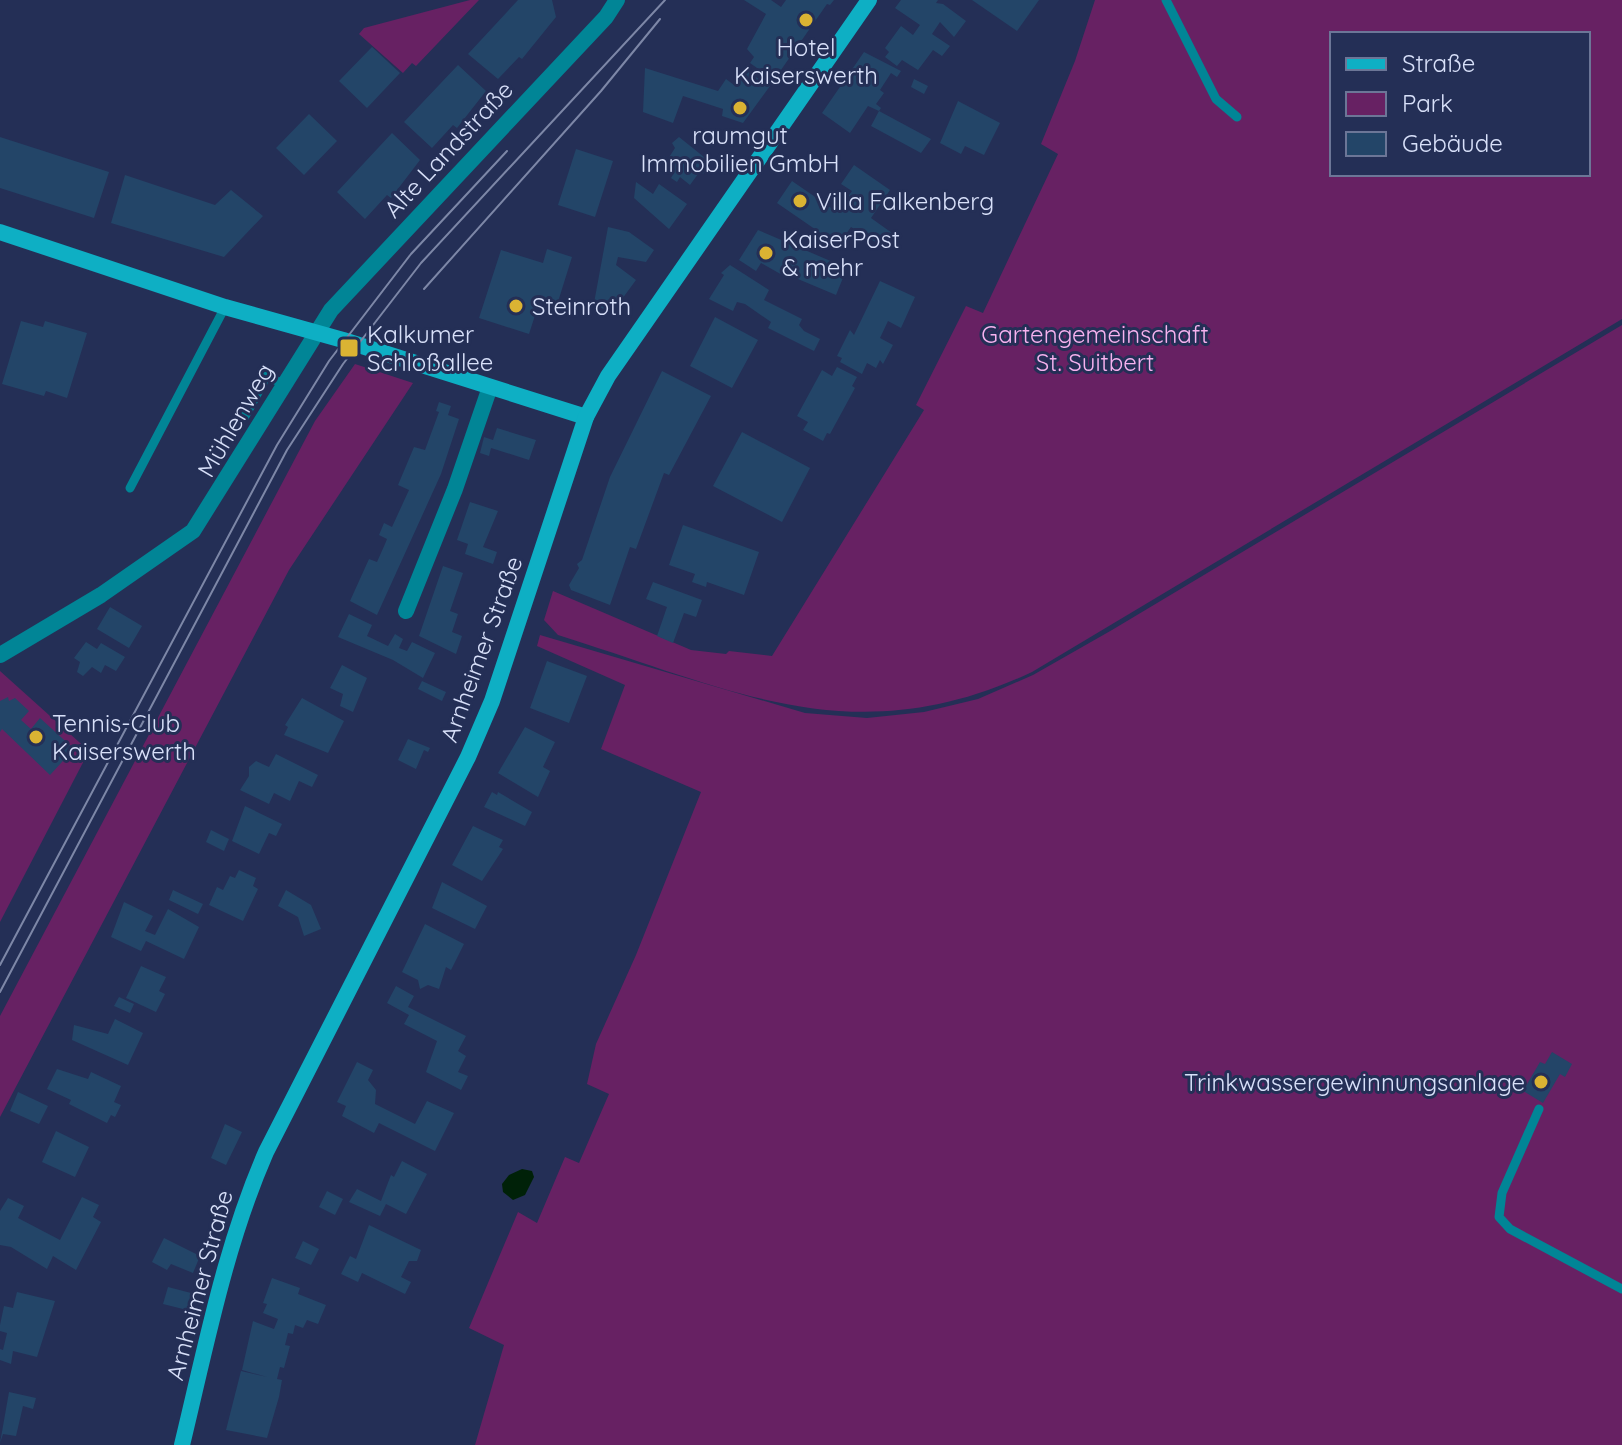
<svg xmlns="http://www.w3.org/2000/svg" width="1622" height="1445" viewBox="0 0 1622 1445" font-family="Quicksand,sans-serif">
	<rect width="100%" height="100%" fill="#242f56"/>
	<g fill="#672163" fill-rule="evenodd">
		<polygon points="470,0 479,0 416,66 412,63 403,73 359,34 364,28"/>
		<path d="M 1095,0 L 1622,0 L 1622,319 L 1032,672 C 854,756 731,689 558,635 L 544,620 L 553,591 L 691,650 L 726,654 L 729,651 L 772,656 L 924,410 L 916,405 L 966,306 L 983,313 L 1058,154 L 1041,144 L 1075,61 ZM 1332,34 L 1588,34 L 1588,174 L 1332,174 Z"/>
		<polygon points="1622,325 1622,1445 475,1445 504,1345 469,1328 518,1212 537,1223 565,1157 579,1163 609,1094 587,1084 596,1044 636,955 701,792 601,749 625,685 537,646 540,635 805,713 867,718 924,712 978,699 1033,675 1112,630"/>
		<polygon points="355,364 413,383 289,570 0,1117 0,1016 315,421"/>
		<polygon points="0,671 89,751 0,922"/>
	</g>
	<polygon fill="#002108" points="522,1169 532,1171 534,1177 525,1195 513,1200 503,1192 502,1184 509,1175"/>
	<g fill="#234568">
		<polygon points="518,0 552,0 556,17 522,59 519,57 498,79 468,54"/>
		<polygon points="744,0 771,0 781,7 786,0 834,0 830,5 827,4 774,80 750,63 754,57 747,49 766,14"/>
		<polygon points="901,0 938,0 936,3 943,4 966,21 954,37 940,22 932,34 950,46 942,56 933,50 918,70 902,60 897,66 885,57 889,52 885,48 901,26 913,35 920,25 895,8"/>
		<polygon points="972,0 1039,0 1017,31"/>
		<polygon points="372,47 400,73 367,108 339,81"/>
		<polygon points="864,52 901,71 897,77 891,73 880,90 884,93 876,104 881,108 879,111 868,106 850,133 822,113"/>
		<polygon points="458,65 486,91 457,128 453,125 432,148 404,122"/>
		<polygon points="645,68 718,91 726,79 734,85 745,70 770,86 743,123 722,116 723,109 683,96 673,123 643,112"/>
		<polygon points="914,79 928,86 924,94 911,87"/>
		<polygon points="958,101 1000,123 984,155 965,146 961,154 940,143"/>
		<polygon points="879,111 931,139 921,153 871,126"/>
		<polygon points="309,114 337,141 304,175 276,148"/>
		<polygon points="392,133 420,160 391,198 387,195 365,219 337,192"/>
		<polygon points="0,137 109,172 94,218 0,188"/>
		<polygon points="679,137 709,161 705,173 698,174 690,185 680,177 677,182 671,178 674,173 660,162 664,156 668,159 675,148 672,143"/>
		<polygon points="576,149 613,161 595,217 558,205"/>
		<polygon points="854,165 890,190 871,218 892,233 882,246 851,227 838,245 777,203 792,181 837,212 852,191 841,184"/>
		<polygon points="125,175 215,205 231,190 263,216 224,257 111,223"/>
		<polygon points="636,182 653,194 659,184 687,204 669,229 634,198"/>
		<polygon points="608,227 629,232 654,250 646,262 618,257 616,265 636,280 611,314 594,303"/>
		<polygon points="758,230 847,268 836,295 786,274 784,276 761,263 756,271 739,260"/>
		<polygon points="547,249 572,257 557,305 540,300 529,334 479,318 501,250 543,263"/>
		<polygon points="730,265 769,290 764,300 802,319 799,325 804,331 820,339 814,351 768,328 771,322 745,304 737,302 733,311 709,299 724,275 721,273"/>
		<polygon points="880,281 915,297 901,328 888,321 880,338 893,345 883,364 880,360 876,368 867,363 862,374 840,362 842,358 837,356 850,330 854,335"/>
		<polygon points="715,317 758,340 732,388 690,366"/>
		<polygon points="21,321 43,327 45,321 87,333 67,398 46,391 44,396 2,384"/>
		<polygon points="837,367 857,377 852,386 855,388 830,434 827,433 823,441 803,430 808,422 797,416 822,370 832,376"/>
		<polygon points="662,371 711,396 669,475 664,473 636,549 630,547 610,605 571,590 569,585 579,568 577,564 582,560 610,477"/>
		<polygon points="439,402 451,406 448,415 459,419 441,474 377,615 350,601 369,559 377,562 385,544 387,539 379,535 384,523 392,527 409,490 398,485 414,447 425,450 439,412 436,411"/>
		<polygon points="497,428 536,440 529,460 491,448 489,456 480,453 484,437 493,440"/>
		<polygon points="742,432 810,468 782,522 713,486"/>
		<polygon points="470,502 498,511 483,547 497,552 493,564 465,554 468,544 457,540"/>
		<polygon points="683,525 759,552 744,595 707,582 706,587 692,582 695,574 669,565"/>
		<polygon points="443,566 463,573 450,611 458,614 452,632 462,636 456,654 419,636"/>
		<polygon points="653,582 702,600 696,617 684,613 673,643 657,636 667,607 646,599"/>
		<polygon points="110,607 142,626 129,648 97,629"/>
		<polygon points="349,614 372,625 367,636 388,646 395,634 403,639 399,648 407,651 412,642 435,653 423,678 393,660 338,637"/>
		<polygon points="86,642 97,649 101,643 125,657 116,671 105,665 101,673 92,667 83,676 77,672 80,662 74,658"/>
		<polygon points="547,661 587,676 569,723 530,708"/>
		<polygon points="342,665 367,678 353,712 340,706 343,694 330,688"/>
		<polygon points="422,681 446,692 442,701 418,689"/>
		<polygon points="8,697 9,701 15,698 29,711 21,720 31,729 40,718 74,749 50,775 2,729 0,732 0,701"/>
		<polygon points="302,698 344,721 328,753 284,735 288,727 285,725"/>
		<polygon points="525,727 555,742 543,767 550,771 538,797 498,773"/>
		<polygon points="408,739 430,748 428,752 424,750 416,769 398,760"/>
		<polygon points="276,754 318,775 312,787 299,781 290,801 274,793 269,804 240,790 249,776 249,767 256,761 269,767"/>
		<polygon points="492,792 497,795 498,792 532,812 525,826 484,807"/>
		<polygon points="245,806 282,824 276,836 269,833 259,854 232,841"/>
		<polygon points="473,826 503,840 499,847 503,849 482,881 452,865"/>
		<polygon points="211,830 229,839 224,851 206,842"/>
		<polygon points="239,870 256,878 253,886 258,889 243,921 209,905 217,887 223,890 230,876 235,878"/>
		<polygon points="442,882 487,906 475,929 432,908"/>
		<polygon points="173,890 203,904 198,914 169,900"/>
		<polygon points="286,890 311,905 321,929 304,936 298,917 278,906"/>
		<polygon points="124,902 153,916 145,931 155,935 168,909 199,927 184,959 146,941 141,951 111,937"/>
		<polygon points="425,924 464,944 451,970 446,967 439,989 428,985 420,989 418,980 402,972"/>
		<polygon points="141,966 166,977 159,991 165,994 156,1012 126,998"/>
		<polygon points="396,986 414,996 408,1007 466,1036 458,1051 466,1056 458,1072 468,1076 461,1090 426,1072 437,1041 404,1024 409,1015 387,1003"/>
		<polygon points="119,997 134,1004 130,1013 114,1006"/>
		<polygon points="115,1019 143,1033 128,1065 72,1040 74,1025 108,1034"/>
		<polygon points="1552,1052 1572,1064 1565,1077 1560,1074 1543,1103 1523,1091 1540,1062 1545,1064"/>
		<polygon points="357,1062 373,1070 368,1080 376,1090 375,1104 415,1124 427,1101 454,1113 435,1151 379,1123 374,1133 342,1116 346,1106 337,1102"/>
		<polygon points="57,1069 88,1079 91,1072 121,1086 114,1102 121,1105 115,1117 111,1115 107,1123 69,1104 71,1100 47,1089"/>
		<polygon points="18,1092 48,1106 39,1124 10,1111"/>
		<polygon points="225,1124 242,1132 226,1165 211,1158"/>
		<polygon points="56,1131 89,1147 75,1177 42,1162"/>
		<polygon points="402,1161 427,1174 406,1214 386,1204 380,1216 349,1202 357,1189 381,1201 391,1175 394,1177"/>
		<polygon points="327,1191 343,1199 335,1215 319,1207"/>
		<polygon points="82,1197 99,1205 93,1217 101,1222 76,1270 53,1256 47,1269 11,1247 0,1245 0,1211 8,1198 24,1206 18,1218 60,1240"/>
		<polygon points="369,1225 421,1250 417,1261 409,1261 401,1277 411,1282 405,1294 362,1273 358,1282 341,1274 350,1256 356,1259"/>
		<polygon points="164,1238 200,1256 193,1273 171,1264 167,1270 152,1262"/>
		<polygon points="303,1241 319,1249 311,1265 295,1258"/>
		<polygon points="272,1278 300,1288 298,1294 326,1305 318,1324 307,1320 303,1328 295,1325 293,1334 288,1333 285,1345 290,1346 284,1368 280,1367 277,1379 282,1380 279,1397 267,1438 226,1430 241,1371 267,1377 242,1370 253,1321 274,1329 278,1319 263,1313 267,1304 263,1303"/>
		<polygon points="168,1287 191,1293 187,1310 163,1304"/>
		<polygon points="17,1292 55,1301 37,1357 13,1351 11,1364 0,1360 0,1349 3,1350 7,1333 0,1331 0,1325 4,1306 13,1308"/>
		<polygon points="9,1392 36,1398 33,1409 23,1406 16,1436 3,1434 0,1443"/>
	</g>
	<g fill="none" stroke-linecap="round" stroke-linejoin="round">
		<g stroke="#018596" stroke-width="9">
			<polyline points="1166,0 1216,99 1237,117"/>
			<polyline points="244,418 267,376 283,384"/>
			<polyline points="130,488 225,307"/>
			<polyline points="1539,1109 1502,1193 1499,1217 1510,1229 1622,1289"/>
		</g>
		<g stroke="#018596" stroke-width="16">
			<polyline points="406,611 455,489 490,387"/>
			<polyline points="0,655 101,595 193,531 331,310 606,17 617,0"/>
		</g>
		<g stroke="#0eafc4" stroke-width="16">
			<polyline points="0,232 225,307 343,340 586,417"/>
			<path d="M 182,1445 C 206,1346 225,1246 266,1152 L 468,757 L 492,701 L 586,417 L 608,376 L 869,0"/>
		</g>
		<g stroke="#7d87a7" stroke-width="2">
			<polyline points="424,289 601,91 660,19"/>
			<polyline points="0,965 277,445 329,361 411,254 507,151"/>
			<polyline points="0,992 287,450 343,364 421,263 665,0"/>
		</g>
	</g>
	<g fill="#dab333" stroke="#242f56" stroke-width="3">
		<circle cx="806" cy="20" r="8"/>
		<circle cx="740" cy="108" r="8"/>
		<circle cx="800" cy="201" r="8"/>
		<circle cx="766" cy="253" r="8"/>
		<circle cx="516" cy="306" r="8"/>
		<rect x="339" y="338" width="20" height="20" rx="4"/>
		<circle cx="36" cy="737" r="8"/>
		<circle cx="1541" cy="1082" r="8"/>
	</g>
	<g text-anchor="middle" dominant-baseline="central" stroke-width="6" stroke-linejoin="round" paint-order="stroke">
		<g font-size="24" fill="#d8e0f9" stroke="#242f56" text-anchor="start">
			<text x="806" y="47" text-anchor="middle">Hotel<tspan x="806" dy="28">Kaiserswerth</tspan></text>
			<text x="740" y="135" text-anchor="middle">raumgut<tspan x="740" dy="28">Immobilien GmbH</tspan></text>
			<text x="816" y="201">Villa Falkenberg</text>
			<text x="782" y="239">KaiserPost<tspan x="782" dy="28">&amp; mehr</tspan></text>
			<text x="532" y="306">Steinroth</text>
			<text x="367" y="334">Kalkumer<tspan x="367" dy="28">Schloßallee</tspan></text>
			<text x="52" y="723">Tennis-Club<tspan x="52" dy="28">Kaiserswerth</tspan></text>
			<text x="1525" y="1082" text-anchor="end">Trinkwassergewinnungsanlage</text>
		</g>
		<g font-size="24" fill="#d8e0f9" stroke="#242f56">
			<text transform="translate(448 149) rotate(-47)">Alte Landstraße</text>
			<text transform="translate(235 420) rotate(-60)">Mühlenweg</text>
			<text transform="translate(481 649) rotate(-70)">Arnheimer Straße</text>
			<text transform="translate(199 1285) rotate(-75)">Arnheimer Straße</text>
		</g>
		<g font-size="24" fill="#f7b2ef" stroke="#242f56">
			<text x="1095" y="334">Gartengemeinschaft<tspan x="1095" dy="28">St. Suitbert</tspan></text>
		</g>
	</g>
	<rect x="1330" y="32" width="260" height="144" fill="#242f56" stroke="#6c7697" stroke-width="2"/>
	<rect x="1346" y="58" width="40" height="12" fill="#0eafc4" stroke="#6c7697" stroke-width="2"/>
	<text x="1402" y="72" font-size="24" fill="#d8e0f9">Straße</text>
	<rect x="1346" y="92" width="40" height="24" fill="#672163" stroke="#6c7697" stroke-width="2"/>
	<text x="1402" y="112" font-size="24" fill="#d8e0f9">Park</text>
	<rect x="1346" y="132" width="40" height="24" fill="#234568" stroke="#6c7697" stroke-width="2"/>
	<text x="1402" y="152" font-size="24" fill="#d8e0f9">Gebäude</text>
</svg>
